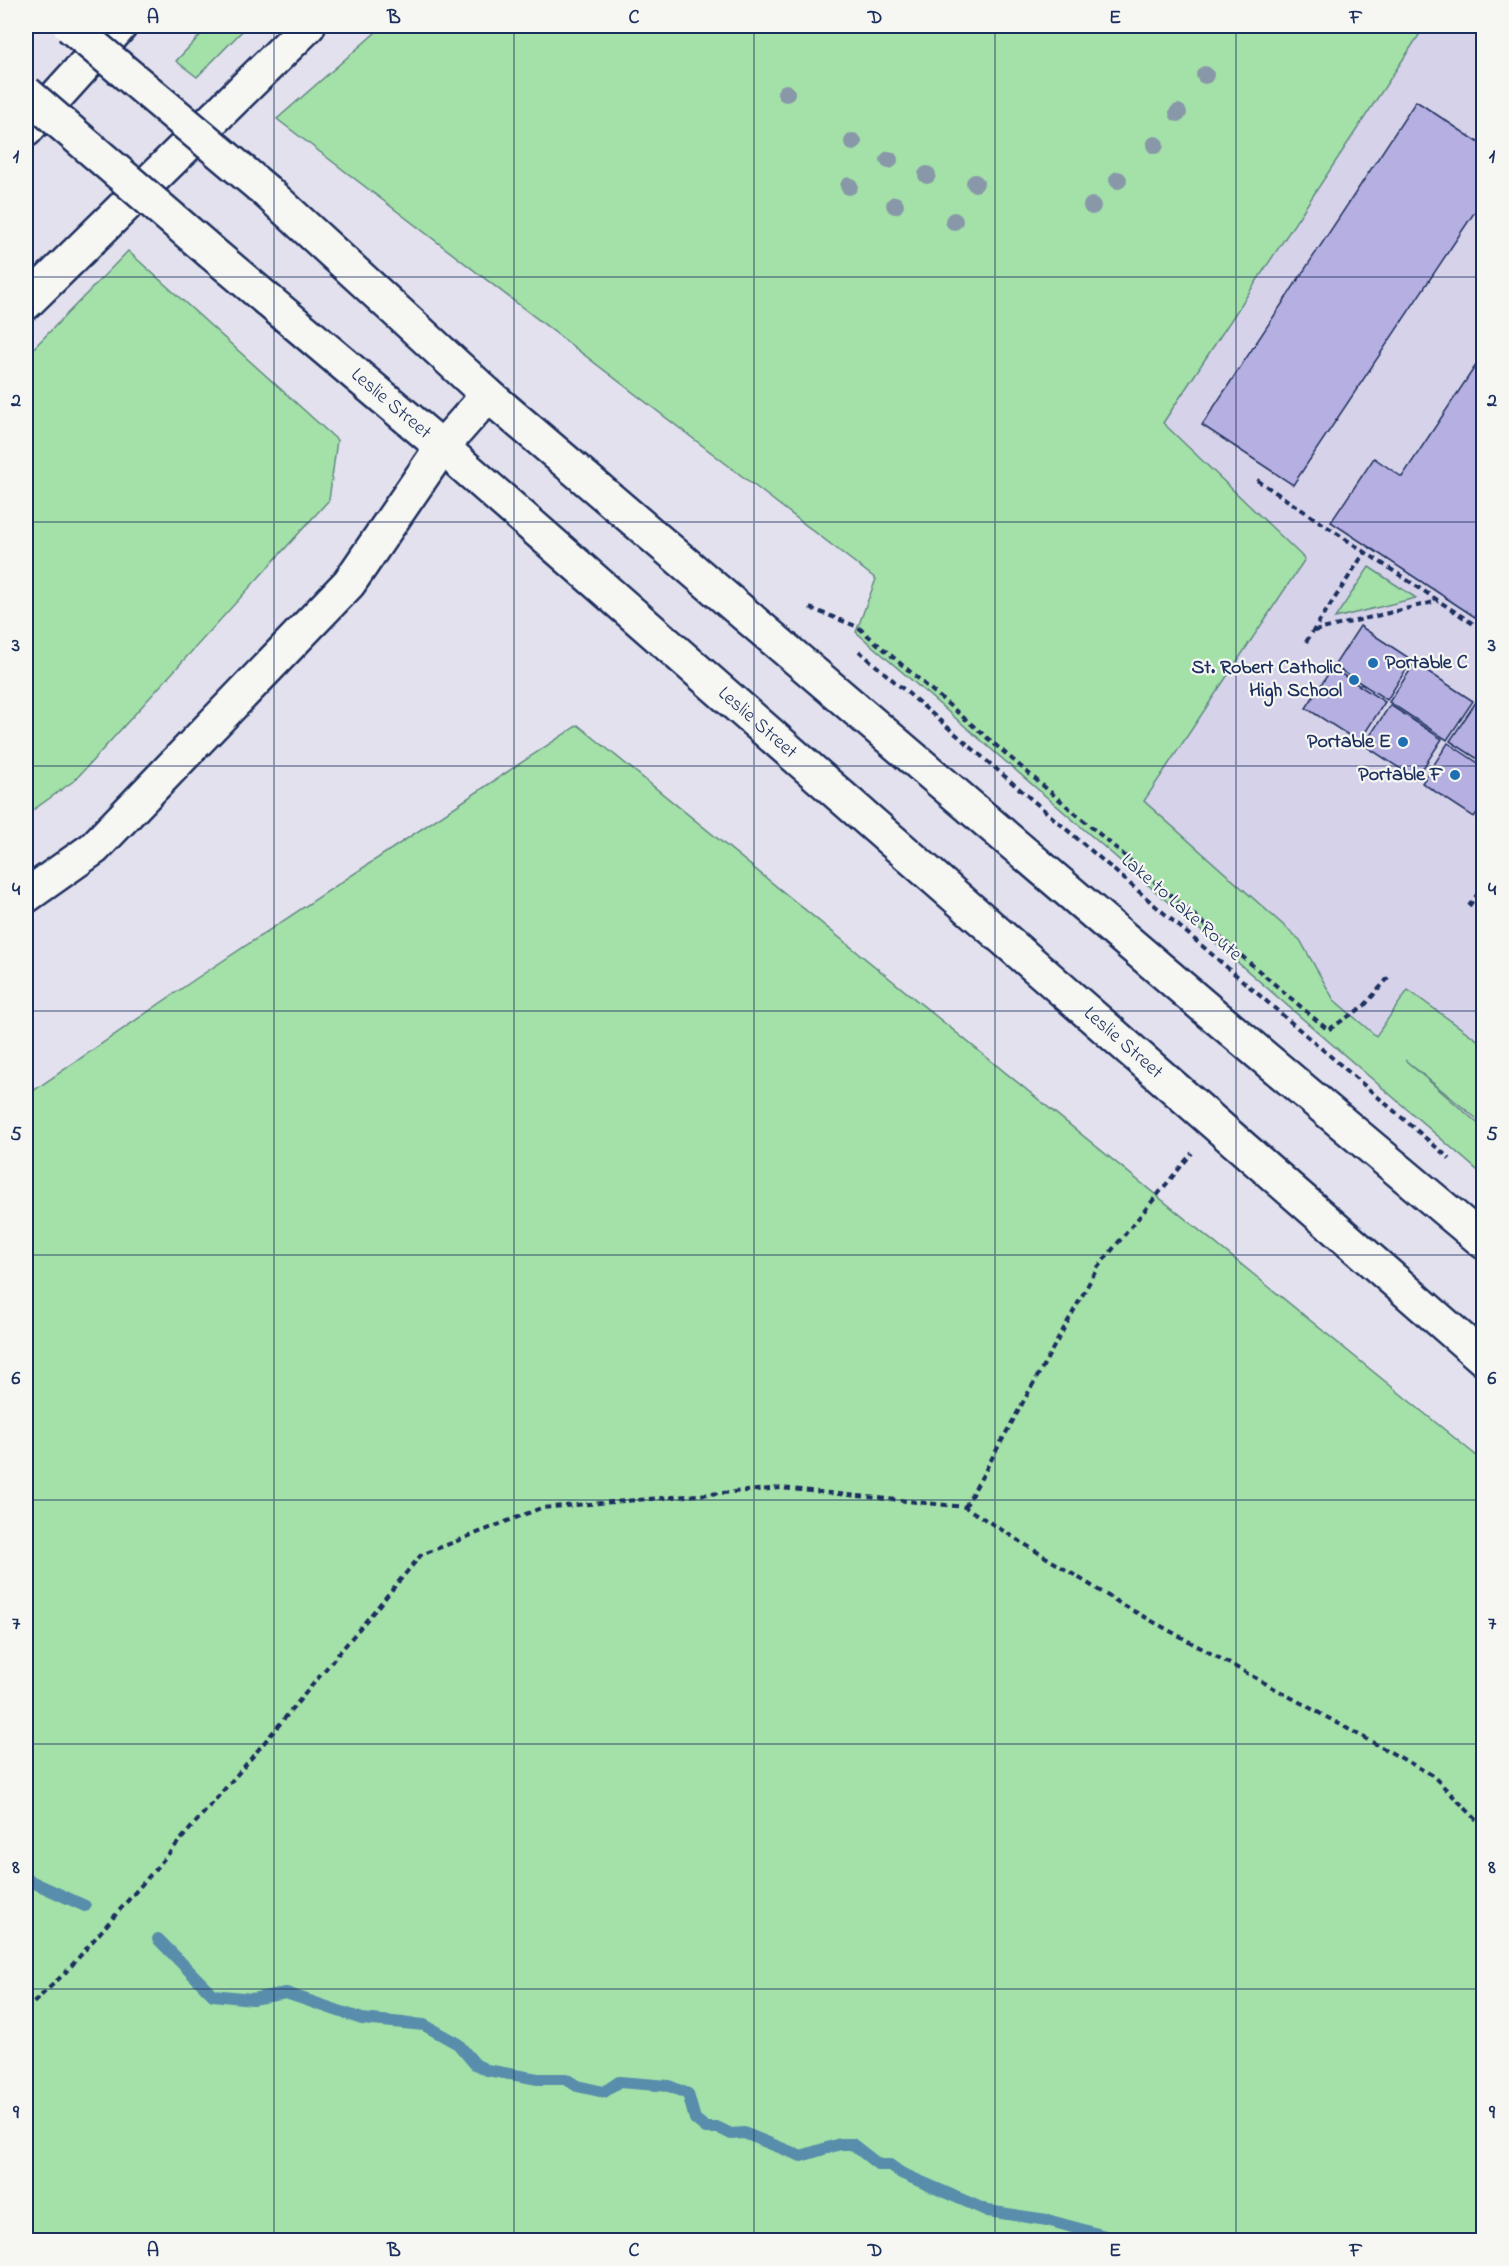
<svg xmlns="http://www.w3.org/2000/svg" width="1509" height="2266" viewBox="0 0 1509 2266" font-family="'Indie Flower',sans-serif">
	<rect width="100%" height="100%" fill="#e3e1ed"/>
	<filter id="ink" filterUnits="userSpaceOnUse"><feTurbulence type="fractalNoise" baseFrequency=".0167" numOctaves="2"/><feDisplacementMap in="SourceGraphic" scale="12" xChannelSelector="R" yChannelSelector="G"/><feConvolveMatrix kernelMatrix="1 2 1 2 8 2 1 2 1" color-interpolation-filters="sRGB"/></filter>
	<g filter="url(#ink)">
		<polygon fill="#d6d2e9" points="1425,26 1483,26 1483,1128 1334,1000 1300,940 1144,801 1305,559 1163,423"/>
		<g fill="#a4e1a8" stroke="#608883" stroke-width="1.5">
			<polygon points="209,26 247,26 197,77 176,61"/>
			<polygon points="383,26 1425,26 1163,423 1305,559 1144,801 1300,940 1334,1000 1376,1036 1408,990 1483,1044 1483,1124 1405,1060 1483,1128 1483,1175 856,632 876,579 277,119"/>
			<polygon points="128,251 337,440 329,500 75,780 26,815 26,356"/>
			<polygon points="1369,567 1416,598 1335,618"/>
			<polygon points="578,725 1483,1461 1483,2240 26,2240 26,1096 194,980"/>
		</g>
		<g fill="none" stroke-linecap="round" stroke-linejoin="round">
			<g stroke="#588eab" stroke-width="12">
				<polyline points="26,1879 85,1906"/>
				<polyline points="158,1939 213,1995 252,1999 286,1993 362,2019 424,2025 458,2044 475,2064 487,2070 538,2079 566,2079 577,2086 604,2092 619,2082 669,2086 688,2094 695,2119 706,2128 719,2128 731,2134 744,2133 801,2156 840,2144 852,2144 879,2165 890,2165 901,2173 988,2211 1047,2220 1120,2240"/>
			</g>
		</g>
		<g fill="#b6afe1" stroke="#1b2f5e" stroke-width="1.5">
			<polygon points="1469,26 1484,26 1484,35"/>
			<polygon points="1416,101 1484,146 1484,198 1293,485 1202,425"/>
			<polygon points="1484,353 1484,623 1331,522 1374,458 1402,477"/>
			<polygon points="1360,626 1412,660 1387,700 1334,666"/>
			<polygon points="1415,663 1473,701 1447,740 1389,702"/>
			<polygon points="1332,668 1385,702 1359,742 1306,708"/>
			<polygon points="1476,702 1484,707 1484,763 1450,741"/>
			<polygon points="1390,705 1442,739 1416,779 1364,745"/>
			<polygon points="1448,743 1484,767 1484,803 1474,817 1422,783"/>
		</g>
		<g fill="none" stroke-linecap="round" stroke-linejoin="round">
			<g stroke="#1b2f5e" stroke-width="38">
				<g id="major">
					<polyline points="267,192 488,395 1216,1017 1484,1242"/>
					<path id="s1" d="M 212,253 L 442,447 L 1484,1359"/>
				</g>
			</g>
			<g stroke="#1b2f5e" stroke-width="38">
				<g id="highway">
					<polyline points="26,130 120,26"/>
					<polyline points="26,303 308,26"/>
					<polyline points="26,896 94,848 349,583 442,447 488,395"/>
				</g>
			</g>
			<g stroke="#1b2f5e" stroke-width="4" stroke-dasharray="6 4.5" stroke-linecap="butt">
				<polyline points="1257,480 1365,552"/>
				<polyline points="810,608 858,627 1328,1030 1364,1006 1389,977"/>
				<polyline points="1314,631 1438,601"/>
				<polyline points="1306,642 1365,552 1484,631"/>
				<polyline points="859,651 1450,1159"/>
				<polyline points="1469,906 1484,885"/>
				<polyline points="965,1507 1098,1267 1192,1153"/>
				<polyline points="26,2010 66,1972 248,1762 421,1555 541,1508 781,1488 965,1507 1121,1604 1432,1775 1484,1827"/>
			</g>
			<use href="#major" stroke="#f6f6f2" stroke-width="33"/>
			<use href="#highway" stroke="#f6f6f2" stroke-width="33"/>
			<g stroke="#1b2f5e" stroke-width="38" stroke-linecap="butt">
				<g id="major-bridge">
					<polyline points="70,26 267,192"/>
					<polyline points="26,93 212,253"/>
				</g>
			</g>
			<use href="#major-bridge" stroke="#f6f6f2" stroke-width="33"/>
		</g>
		<g fill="#8898a8">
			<circle cx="1205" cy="75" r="9"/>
			<circle cx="786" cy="93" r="9"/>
			<circle cx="1178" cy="113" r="9"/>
			<circle cx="853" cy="142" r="9"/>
			<circle cx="1155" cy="145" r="9"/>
			<circle cx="889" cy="160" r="9"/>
			<circle cx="927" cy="175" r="9"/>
			<circle cx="1118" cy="180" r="9"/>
			<circle cx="975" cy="183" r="9"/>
			<circle cx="849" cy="186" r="9"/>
			<circle cx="895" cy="205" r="9"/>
			<circle cx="1092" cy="206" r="9"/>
			<circle cx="954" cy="221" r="9"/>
		</g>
	</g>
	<path fill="none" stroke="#1b2f5e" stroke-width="1.5" stroke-opacity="0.55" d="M 274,26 L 274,2240M 514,26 L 514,2240M 754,26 L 754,2240M 995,26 L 995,2240M 1236,26 L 1236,2240M 26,277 L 1484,277M 26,522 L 1484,522M 26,766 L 1484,766M 26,1011 L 1484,1011M 26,1255 L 1484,1255M 26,1500 L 1484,1500M 26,1744 L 1484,1744M 26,1989 L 1484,1989"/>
	<g fill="#1f6fb2" stroke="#f6f6f2" stroke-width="2">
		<circle cx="1373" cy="663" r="6"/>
		<circle cx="1354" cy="680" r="6"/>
		<circle cx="1403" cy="742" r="6"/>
		<circle cx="1455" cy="775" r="6"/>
	</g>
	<g text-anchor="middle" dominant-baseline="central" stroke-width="4.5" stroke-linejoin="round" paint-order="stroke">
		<g font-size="20" fill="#1b2f5e" stroke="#f6f6f2">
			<text stroke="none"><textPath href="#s1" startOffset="234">Leslie Street</textPath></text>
			<text stroke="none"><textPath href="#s1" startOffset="720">Leslie Street</textPath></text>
			<text transform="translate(1181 908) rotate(41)">Lake to Lake Route</text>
			<text stroke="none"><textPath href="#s1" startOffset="1206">Leslie Street</textPath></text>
		</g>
		<g font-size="20" font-weight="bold" fill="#1b2f5e" stroke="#f6f6f2" text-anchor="end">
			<text x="1385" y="663" text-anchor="start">Portable C</text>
			<text x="1342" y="668">St. Robert Catholic<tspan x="1342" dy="23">High School</tspan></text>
			<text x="1391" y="742">Portable E</text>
			<text x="1443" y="775">Portable F</text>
		</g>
	</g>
	<rect width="1509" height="2266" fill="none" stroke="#f6f6f2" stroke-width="66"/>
	<rect x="33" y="33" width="1443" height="2200" fill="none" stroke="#1b2f5e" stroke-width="2"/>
	<g font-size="20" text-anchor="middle" font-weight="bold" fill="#1b2f5e">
		<text x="153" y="23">A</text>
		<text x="394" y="23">B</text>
		<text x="634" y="23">C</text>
		<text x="875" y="23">D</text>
		<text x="1115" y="23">E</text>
		<text x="1356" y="23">F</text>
		<text x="16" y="162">1</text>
		<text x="1492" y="162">1</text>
		<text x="16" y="406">2</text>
		<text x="1492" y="406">2</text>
		<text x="16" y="651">3</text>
		<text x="1492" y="651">3</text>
		<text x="16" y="895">4</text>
		<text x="1492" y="895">4</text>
		<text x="16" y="1140">5</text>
		<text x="1492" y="1140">5</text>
		<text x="16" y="1384">6</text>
		<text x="1492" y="1384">6</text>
		<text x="16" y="1629">7</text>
		<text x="1492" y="1629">7</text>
		<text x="16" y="1873">8</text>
		<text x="1492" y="1873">8</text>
		<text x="16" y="2118">9</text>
		<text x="1492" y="2118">9</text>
		<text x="153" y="2256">A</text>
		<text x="394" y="2256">B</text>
		<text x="634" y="2256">C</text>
		<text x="875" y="2256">D</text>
		<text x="1115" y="2256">E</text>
		<text x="1356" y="2256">F</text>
	</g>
</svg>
